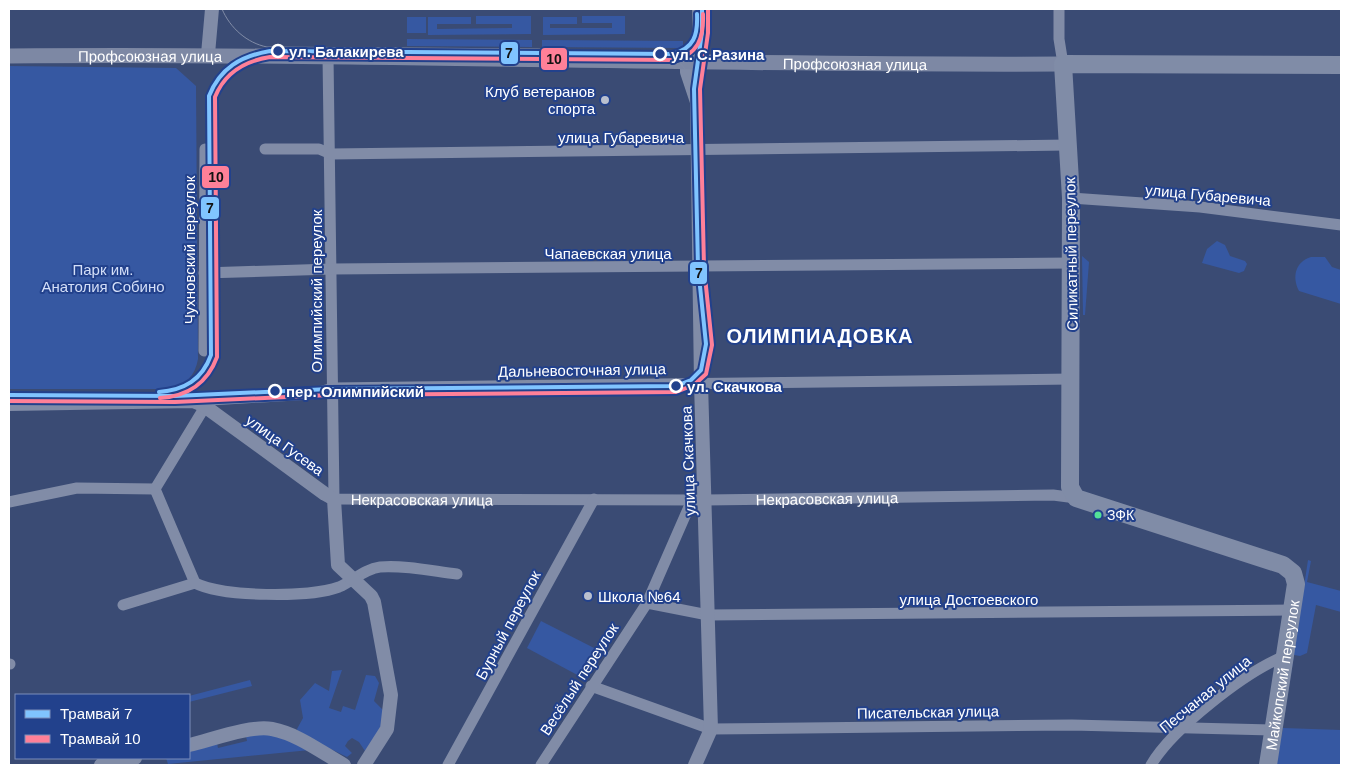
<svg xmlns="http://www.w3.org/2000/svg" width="1350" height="774" viewBox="0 0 1350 774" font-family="Arial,sans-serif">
	<rect width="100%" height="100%" fill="#3a4b74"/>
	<g fill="#3658a2">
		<polygon points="476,16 531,16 531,34 428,35 428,17 471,17 471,24 437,24 437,29 512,28 512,24 476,24"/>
		<polygon points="582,16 625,16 625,34 543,35 543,17 577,17 577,24 550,24 550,28 612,28 612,23 582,23"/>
		<rect x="407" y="17" width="19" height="16"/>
		<polygon points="407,39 532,40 532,47 407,46"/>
		<polygon points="542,40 683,41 683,48 542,47"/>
		<path d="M 9,66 L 176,68 L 196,86 L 198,359 C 195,376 186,384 170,389 L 9,389 Z"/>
		<polygon points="1217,241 1225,245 1230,256 1245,261 1247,264 1244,271 1239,273 1202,263 1207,249"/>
		<polygon points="1082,256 1089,262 1085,315 1083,315"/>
		<path d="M 1311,257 L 1325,257 L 1332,267 L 1341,270 L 1341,304 L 1299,291 C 1292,277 1295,262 1311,257 Z"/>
		<polygon points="1308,560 1311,561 1307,582 1341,591 1341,612 1316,605 1307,653 1300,656 1294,655 1288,692"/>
		<polygon points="541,621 598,650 583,678 527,648"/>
		<polygon points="342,670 329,708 341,712 343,706 355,710 366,675 375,676 379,683 374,701 384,711 386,720 365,751 359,742 352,738 348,741 345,746 352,753 347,757 298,733 297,729 303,718 300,700 315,683 329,691 332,671"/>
		<polygon points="250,680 252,686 189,702 189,696"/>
		<polygon points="1283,728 1341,730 1341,765 1276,765"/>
		<polygon points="257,733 292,739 310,750 168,764 166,758 189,758 189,750 217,743 218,748 247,741 246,736"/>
	</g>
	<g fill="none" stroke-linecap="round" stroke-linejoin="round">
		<g stroke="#818ca7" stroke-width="11">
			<polyline points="1059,9 1059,39 1063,64"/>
			<path id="s1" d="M 328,56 L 334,499 L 705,500 L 1053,495 L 1076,498"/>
			<polyline points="265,149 319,149 331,154 1068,145"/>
			<polyline points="1071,198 1200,207 1341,225"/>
			<polyline points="204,273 332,269 1072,263"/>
			<polyline points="204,351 205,149"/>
			<polyline points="193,401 312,394 333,388 1072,379"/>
			<polyline points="9,502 77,488 155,489"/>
			<polyline points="195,583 155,489 209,400"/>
			<polyline points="647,603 708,615 1293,610"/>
			<path d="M 123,605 L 195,583 C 222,597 310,598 339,587 C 353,581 364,569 380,567 C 405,565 432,571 457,574"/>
			<polyline points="9,664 10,664"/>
			<polyline points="591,686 711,729 1072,725 1273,730"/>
			<polyline points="448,765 594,499"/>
			<polyline points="541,765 647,603 692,500"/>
			<path d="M 1151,765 C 1172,729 1246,671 1285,656"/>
		</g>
		<g stroke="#818ca7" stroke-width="14">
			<polyline points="208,54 212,9"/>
			<polyline points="9,404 193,401 203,405 325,494 334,499 338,565 371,596 374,602 391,695 387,729 364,765"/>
			<path d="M 189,745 C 211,740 250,725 272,729 C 298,734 321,752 344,765"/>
			<polyline points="101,765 135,758"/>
			<polyline points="695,765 711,729 701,383 697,102 687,72 687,63 697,46 700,32 699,9"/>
		</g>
		<path stroke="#7d88a4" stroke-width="15" id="s2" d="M 9,56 C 360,53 711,66 1063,64"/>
		<path stroke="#808ca7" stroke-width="18" id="s3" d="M 1268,765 L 1296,584 L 1293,573 L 1283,565 L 1076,498 L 1070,487 L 1071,198 L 1063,64 L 1341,65"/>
		<g stroke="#818ca7" stroke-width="1">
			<path d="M 222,9 C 230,28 247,43 267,47 L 537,49 L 601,52"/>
			<polyline points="697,9 697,10"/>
			<path d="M 662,54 C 678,56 691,73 694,89"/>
			<polyline points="694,77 698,32"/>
		</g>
		<g stroke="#22418c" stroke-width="8">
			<g id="tram-1">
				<path d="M 159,392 C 184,390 202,380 211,355 L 209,96 C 220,68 241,56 270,51 L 672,54 C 694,49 698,35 697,14"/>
				<polyline points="9,395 175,396 330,389 676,386 691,380 701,370 706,344 698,267 694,89 702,32 702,9"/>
			</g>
		</g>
		<g stroke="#22418c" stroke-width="8">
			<g id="tram-2">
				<path d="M 160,398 C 188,396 207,384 217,357 L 215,97 C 225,72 245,61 270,57 L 673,60 C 698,55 704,38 703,14"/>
				<polyline points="9,401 175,402 330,395 676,392 694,385 706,374 712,345 704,267 700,89 708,33 708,9"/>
			</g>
		</g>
		<use href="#tram-1" stroke="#80c4ff" stroke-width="4"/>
		<use href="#tram-2" stroke="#ff8098" stroke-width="4"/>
	</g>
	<g fill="#22418c" stroke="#fff" stroke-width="2.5">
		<circle cx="278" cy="51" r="6"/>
		<circle cx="660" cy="54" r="6"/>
		<circle cx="676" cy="386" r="6"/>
		<circle cx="275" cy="391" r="6"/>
	</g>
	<g fill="#bac0ce" stroke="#22418c" stroke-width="2">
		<circle cx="605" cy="100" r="5"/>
		<circle cx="588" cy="596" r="5"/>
	</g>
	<circle fill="#53e098" stroke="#22418c" stroke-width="2" cx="1098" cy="515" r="4.5"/>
	<g text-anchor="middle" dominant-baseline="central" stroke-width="4" stroke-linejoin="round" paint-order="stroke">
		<g font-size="14" fill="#fff" stroke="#22418c" text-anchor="start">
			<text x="1107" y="515">ЗФК</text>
		</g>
		<g font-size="15" font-weight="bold" fill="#fff" stroke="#22418c" text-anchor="start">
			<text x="289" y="51">ул. Балакирева</text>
			<text x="671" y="54">ул. С.Разина</text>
			<text x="687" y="386">ул. Скачкова</text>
			<text x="286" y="391">пер. Олимпийский</text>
		</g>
		<g font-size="15" fill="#fff" stroke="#22418c">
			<text stroke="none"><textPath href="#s2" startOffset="141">Профсоюзная улица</textPath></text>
			<text stroke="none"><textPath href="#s2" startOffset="846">Профсоюзная улица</textPath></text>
			<text x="621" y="137">улица Губаревича</text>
			<text transform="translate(1208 195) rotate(5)">улица Губаревича</text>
			<text transform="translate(189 250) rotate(-90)">Чухновский переулок</text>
			<text x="608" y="253">Чапаевская улица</text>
			<text transform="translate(1071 254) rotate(-91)">Силикатный переулок</text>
			<text transform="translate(316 291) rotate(-90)">Олимпийский переулок</text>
			<text transform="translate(582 370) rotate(-1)">Дальневосточная улица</text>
			<text transform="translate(285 445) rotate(36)">улица Гусева</text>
			<text transform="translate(688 461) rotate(-92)">улица Скачкова</text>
			<text stroke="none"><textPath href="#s1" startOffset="936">Некрасовская улица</textPath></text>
			<text stroke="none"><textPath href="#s1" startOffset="531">Некрасовская улица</textPath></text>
			<text x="969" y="599">улица Достоевского</text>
			<text transform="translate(508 625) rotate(-62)">Бурный переулок</text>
			<text stroke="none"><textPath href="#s3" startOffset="91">Майкопский переулок</textPath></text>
			<text transform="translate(579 679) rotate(-57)">Весёлый переулок</text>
			<text transform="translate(1205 694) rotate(-39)">Песчаная улица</text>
			<text transform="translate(928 712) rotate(-1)">Писательская улица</text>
		</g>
		<g font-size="15" fill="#fff" stroke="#22418c" text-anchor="end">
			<text x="595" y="91">Клуб ветеранов<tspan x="595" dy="17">спорта</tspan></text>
			<text x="598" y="596" text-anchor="start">Школа №64</text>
		</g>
		<g font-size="15" fill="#d4dff8" stroke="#22418c">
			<text x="103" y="269">Парк им.<tspan x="103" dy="17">Анатолия Собино</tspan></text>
		</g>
		<g font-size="20" font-weight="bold" letter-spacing="1" fill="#fff" stroke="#22418c">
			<text x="820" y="336">ОЛИМПИАДОВКА</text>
		</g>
	</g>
	<g stroke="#22418c" stroke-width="2">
		<rect x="500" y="41" width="19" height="24" rx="5" fill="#80c4ff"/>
		<rect x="540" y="47" width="28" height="24" rx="5" fill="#ff8098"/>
		<rect x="201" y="165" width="29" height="24" rx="5" fill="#ff8098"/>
		<rect x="200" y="196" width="20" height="24" rx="5" fill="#80c4ff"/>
		<rect x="689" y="261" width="19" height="24" rx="5" fill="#80c4ff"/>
	</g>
	<g font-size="14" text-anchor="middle" font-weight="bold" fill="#111">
		<text x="509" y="58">7</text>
		<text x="554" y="64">10</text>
		<text x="216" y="182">10</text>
		<text x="210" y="213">7</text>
		<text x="699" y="278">7</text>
	</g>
	<rect width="1350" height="774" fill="none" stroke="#ffffff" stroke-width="20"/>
	<rect x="15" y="694" width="175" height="65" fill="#22418c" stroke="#7a8dba"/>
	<rect x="25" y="710" width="25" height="8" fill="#80c4ff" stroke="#7a8dba"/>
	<text x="60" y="719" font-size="15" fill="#ffffff">Трамвай 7</text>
	<rect x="25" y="735" width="25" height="8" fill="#ff8098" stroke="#7a8dba"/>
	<text x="60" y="744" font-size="15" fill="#ffffff">Трамвай 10</text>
</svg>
